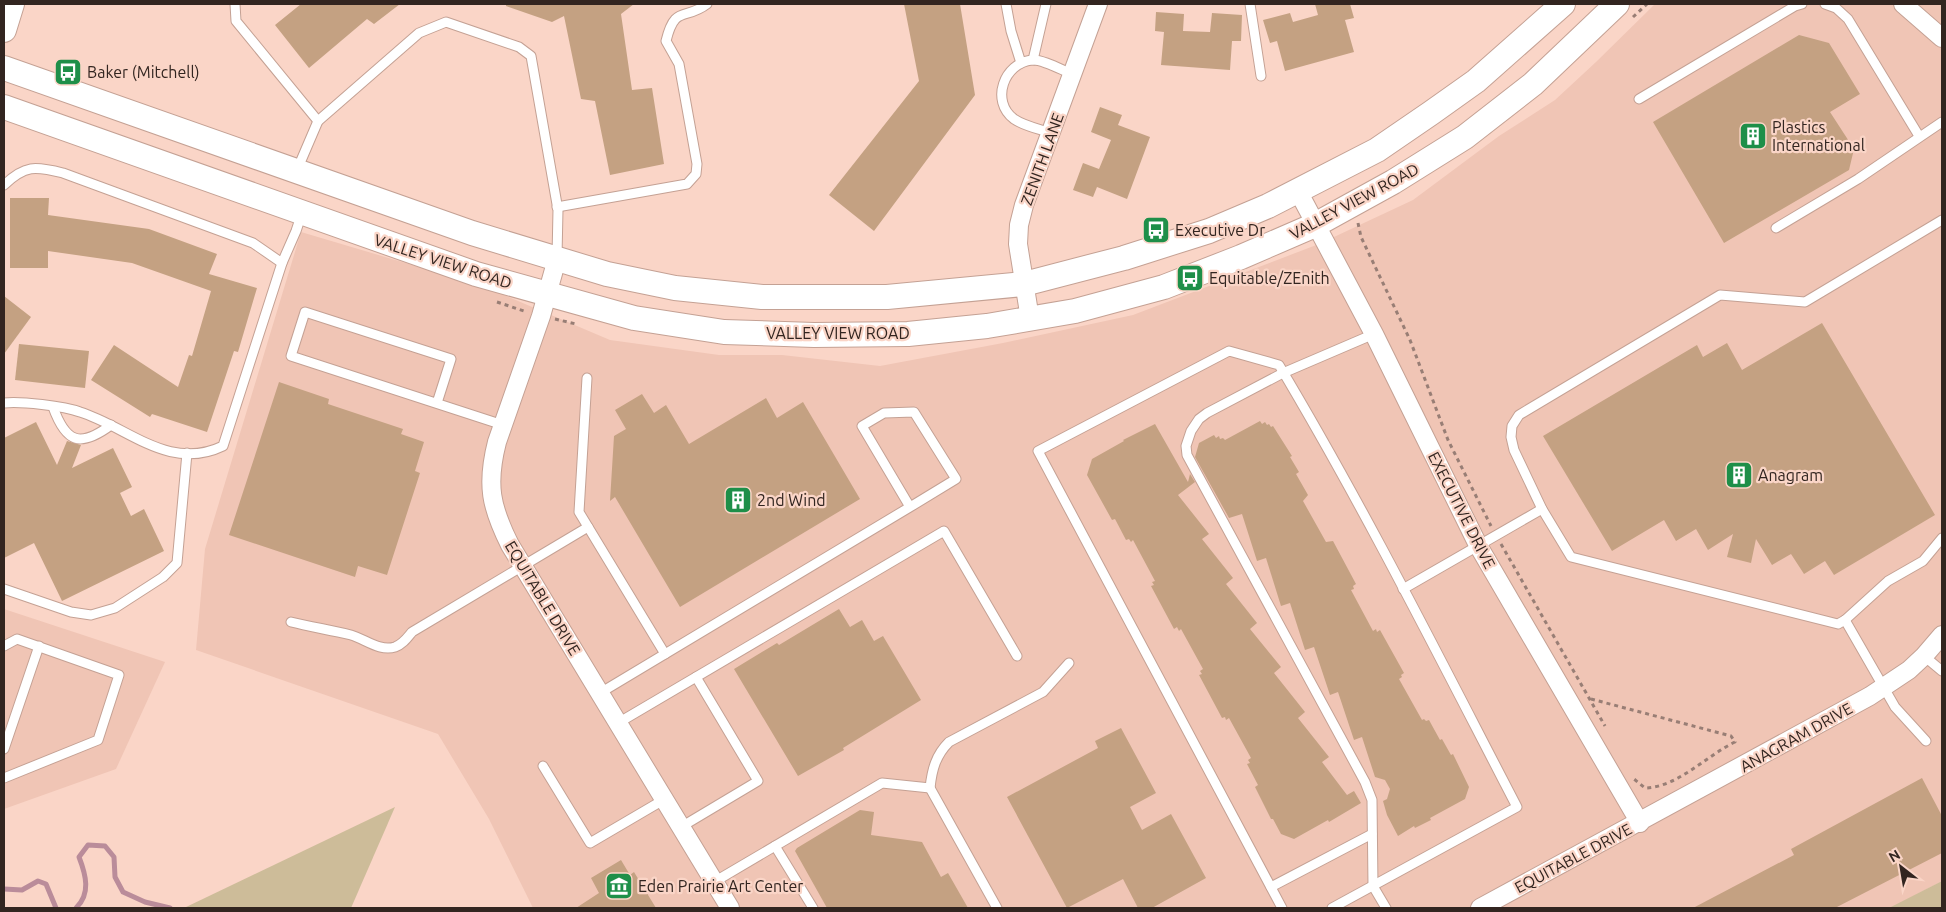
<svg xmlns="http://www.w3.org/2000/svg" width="1946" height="912" viewBox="0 0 1946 912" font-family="Ubuntu,sans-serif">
	<rect width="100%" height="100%" fill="#fad5c7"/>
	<g fill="#f0c5b5">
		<polygon points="1655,4 1942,4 1942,881 1891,908 533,908 489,819 438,734 196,650 205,549 301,232 483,286 610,340 719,355 782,355 880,366 1003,343 1133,315 1319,244 1413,200 1499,136 1555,100 1596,62"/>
		<polygon points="4,609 165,662 116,769 4,809"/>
	</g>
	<g fill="#cdbc99">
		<polygon points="395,807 351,908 184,908"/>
		<polygon points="1942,881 1942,908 1889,908"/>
	</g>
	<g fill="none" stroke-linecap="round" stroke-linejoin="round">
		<g stroke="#ba8c9a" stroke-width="5">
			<polyline points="4,889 22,890 38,881 46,884 56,908"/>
			<path d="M 76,908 C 91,894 86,875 79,857 L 88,845 L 105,846 L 114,857 L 115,877 L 123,892 L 145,902 L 170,908"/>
		</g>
	</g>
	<g fill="#c4a182">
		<polygon points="301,4 400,4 374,24 367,19 309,68 275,25"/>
		<polygon points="506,4 634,4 621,14 632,90 652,88 664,164 610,175 595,101 581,99 564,16 552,22 506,6"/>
		<polygon points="904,4 960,4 975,95 874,231 829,195 919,81"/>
		<polygon points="1315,4 1350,4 1354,18 1345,20 1354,52 1285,71 1277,41 1270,43 1263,20 1290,13 1293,22 1318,15"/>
		<polygon points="1156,12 1184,14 1183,31 1210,32 1212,13 1242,15 1241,41 1232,41 1230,70 1161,65 1164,32 1155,31"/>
		<polygon points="1799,35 1829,43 1860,94 1830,112 1854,149 1849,170 1724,243 1653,122"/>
		<polygon points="1100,107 1122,115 1118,125 1150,137 1127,199 1097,187 1093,197 1073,190 1083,163 1099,169 1111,140 1091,132"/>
		<polygon points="10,198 49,198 48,215 149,229 217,254 209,274 257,288 238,352 234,351 207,432 152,414 150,417 91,380 114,345 178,387 189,355 192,356 211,291 132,263 48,251 48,268 10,268"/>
		<polygon points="4,296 31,317 4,354"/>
		<polygon points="1822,323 1935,515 1834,575 1825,561 1804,574 1791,554 1772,565 1756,539 1751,563 1727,557 1733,534 1708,550 1696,529 1676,541 1664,520 1612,551 1543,436 1697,345 1703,357 1727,343 1742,370"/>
		<polygon points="19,344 89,351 85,388 15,380"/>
		<polygon points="279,382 329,399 328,404 403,429 401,434 424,442 415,471 420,473 387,575 358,566 355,577 229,535"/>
		<polygon points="642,394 654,413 666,405 689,444 766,398 777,418 803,402 860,499 680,607 615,497 610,501 614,436 626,429 615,410"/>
		<polygon points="1260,421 1262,424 1265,422 1267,425 1269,424 1271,427 1273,426 1292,456 1290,457 1299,472 1296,474 1308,495 1303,501 1326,542 1333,541 1356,584 1353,586 1354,589 1351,590 1373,631 1376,629 1377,632 1380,630 1404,673 1401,675 1402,677 1399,679 1422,720 1424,719 1426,721 1429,720 1440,740 1442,739 1451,755 1453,754 1469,787 1465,799 1430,818 1431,820 1415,828 1414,826 1398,836 1387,815 1383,801 1387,799 1390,789 1385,780 1375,777 1362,737 1354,740 1338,692 1330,695 1314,647 1305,650 1290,603 1281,606 1266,558 1257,561 1242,514 1229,518 1195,457 1199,443 1214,435 1216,438 1219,436 1220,439 1223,438 1225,440"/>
		<polygon points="36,422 57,465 67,441 81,445 72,468 113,448 132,487 120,493 131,516 144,509 164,551 62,601 34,543 4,558 4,438"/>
		<polygon points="1155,424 1188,482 1190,474 1195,482 1178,495 1209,534 1202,539 1233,578 1226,584 1257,623 1250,629 1281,667 1274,673 1305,712 1298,718 1329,757 1322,762 1347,795 1354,791 1361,803 1329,822 1328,820 1294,839 1281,834 1273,819 1271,819 1255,787 1258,785 1247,764 1250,763 1248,760 1251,758 1229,718 1226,720 1225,717 1222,718 1199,675 1202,674 1200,671 1203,669 1181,629 1179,631 1177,627 1174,629 1151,586 1154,585 1152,582 1155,581 1133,540 1131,542 1129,539 1126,540 1115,519 1112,520 1087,475 1092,459 1124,441 1123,440"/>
		<polygon points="839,609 850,627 862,620 874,641 883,636 921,700 843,748 844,750 798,776 734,669 777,643 779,645"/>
		<polygon points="1121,728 1156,793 1130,807 1142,830 1171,814 1206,878 1152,908 1138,908 1123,879 1067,908 1007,797 1098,748 1095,741"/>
		<polygon points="1922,778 1942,816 1942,853 1835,908 1693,908 1794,855 1791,849"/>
		<polygon points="860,810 874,812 871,835 922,842 941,877 948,873 968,908 827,908 795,851 797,848"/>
		<polygon points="621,860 630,875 634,872 656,908 576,908 599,893 591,878"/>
	</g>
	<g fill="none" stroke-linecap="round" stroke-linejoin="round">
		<g stroke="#c4a194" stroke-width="11">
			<g id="lane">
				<polyline points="235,4 236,21 318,121"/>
				<polyline points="1006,4 1011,31 1021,63"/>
				<polyline points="1250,4 1261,76"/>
				<polyline points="1825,4 1836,8 1848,19 1919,136"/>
				<polyline points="1033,60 1046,4"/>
				<polyline points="1639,99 1795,6 1802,4"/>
				<path d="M 1051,133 C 1039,129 1024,126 1014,119 C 990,101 1004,63 1032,60 C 1042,59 1062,70 1072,74"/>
				<polyline points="297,170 318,121 419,33 446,22 519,47 531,56 558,210 557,257"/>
				<path d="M 4,185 C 25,165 35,166 63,173 L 253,243 L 282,263"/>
				<path d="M 557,207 L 687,184 L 696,174 L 697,164 L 679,64 L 666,41 C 675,4 685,21 707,4"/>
				<polyline points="1776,228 1858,179 1942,122"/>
				<polyline points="1374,334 1283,373 1207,413 1199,419 1191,431 1186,446 1187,455 1365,782 1372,800 1373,886 1386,908"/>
				<polyline points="587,378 579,512 665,654"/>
				<path d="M 4,403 C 20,401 64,406 80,412 C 128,427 169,472 223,446 L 282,263 L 296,231 L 302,213"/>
				<polyline points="437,403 451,359 305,312 291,356 503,425"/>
				<path d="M 53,407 C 66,443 80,448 111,425"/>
				<polyline points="4,589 71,612 91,615 115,608 163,577 177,563 187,453"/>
				<polyline points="1403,589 1542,509"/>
				<polyline points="1845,620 1888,581 1923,561 1942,538"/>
				<path d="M 291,622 C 311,627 331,630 351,635 C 365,639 380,652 395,647 C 403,644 407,638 412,632 L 588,527"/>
				<polyline points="4,646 17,639 119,675 98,740 4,778"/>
				<polyline points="1924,656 1942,671"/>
				<polyline points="600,693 910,507 956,479 914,412 884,413 862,426 910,507"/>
				<polyline points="618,723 944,531 1017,656"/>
				<polyline points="1926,741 1895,707 1845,620 1838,624 1571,557 1542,509 1514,450 1511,437 1512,426 1519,415 1720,295 1805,302 1942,220"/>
				<polyline points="4,749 39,646"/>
				<polyline points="543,766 590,843 665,799"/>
				<polyline points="930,788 997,908"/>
				<polyline points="681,827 758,781 696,677"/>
				<polyline points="775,846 813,908"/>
				<path d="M 714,882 L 882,783 L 930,788 C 932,769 936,755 949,742 L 1043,692 L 1069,663"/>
				<polyline points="1271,887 1372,834"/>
				<path d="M 1282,908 L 1038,451 L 1229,351 L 1279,365 C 1365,509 1440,659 1517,807 L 1332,908"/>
			</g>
		</g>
		<g stroke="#c4a194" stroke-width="20">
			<g id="street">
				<polyline points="1903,4 1942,38"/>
				<polyline points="1298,191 1374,334 1479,547 1640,823"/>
				<path d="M 557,259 L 541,316 L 497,442 C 486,485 491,507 510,545 L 730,908"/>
				<polyline points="1030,319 1018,244 1019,225 1024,205 1098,4"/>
				<polyline points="1480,908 1870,696 1909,670 1924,656 1942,635"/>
			</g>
		</g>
		<g stroke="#c4a194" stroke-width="26">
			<g id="secondary">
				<polyline points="4,30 12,4"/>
				<polyline points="4,68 472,233 607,274 675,288 762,297 887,297 1024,284 1124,258 1209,231 1268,206 1377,150 1431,113 1476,81 1563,4"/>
				<polyline points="4,107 476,274 634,318 724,332 814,335 908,334 987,326 1075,311 1164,287 1241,257 1315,225 1393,182 1465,137 1533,84 1617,4"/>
			</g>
		</g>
		<g stroke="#987e75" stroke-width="3" stroke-dasharray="4 4" stroke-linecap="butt">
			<polyline points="1633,17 1647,4"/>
			<polyline points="1358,223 1361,237 1410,340 1448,440 1491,526"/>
			<polyline points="497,302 527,312"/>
			<polyline points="555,319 576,324"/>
			<polyline points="1501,544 1605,726"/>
			<path d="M 1591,699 L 1731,736 L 1735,742 C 1706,756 1678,787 1645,788 L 1634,779"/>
		</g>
		<use href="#lane" stroke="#fff" stroke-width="9"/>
		<use href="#street" stroke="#fff" stroke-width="18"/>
		<use href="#secondary" stroke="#fff" stroke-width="24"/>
	</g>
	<defs>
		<g id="bus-square" transform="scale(1.4375)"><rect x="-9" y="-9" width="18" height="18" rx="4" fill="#1e8f49" stroke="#fad5c7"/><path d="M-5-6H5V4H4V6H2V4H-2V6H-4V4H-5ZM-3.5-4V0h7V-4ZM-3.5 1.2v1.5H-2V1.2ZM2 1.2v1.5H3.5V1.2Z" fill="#fff"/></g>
		<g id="building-square" transform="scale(1.4375)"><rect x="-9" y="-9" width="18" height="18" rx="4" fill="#1e8f49" stroke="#fad5c7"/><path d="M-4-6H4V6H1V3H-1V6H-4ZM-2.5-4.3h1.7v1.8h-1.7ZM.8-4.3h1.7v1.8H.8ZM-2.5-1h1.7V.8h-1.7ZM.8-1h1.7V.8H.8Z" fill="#fff"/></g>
		<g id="museum-square" transform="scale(1.4375)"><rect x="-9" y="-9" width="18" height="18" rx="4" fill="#1e8f49" stroke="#fad5c7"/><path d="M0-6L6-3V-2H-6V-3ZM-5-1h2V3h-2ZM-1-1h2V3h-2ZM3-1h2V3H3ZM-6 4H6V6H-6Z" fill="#fff"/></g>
	</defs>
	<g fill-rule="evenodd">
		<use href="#bus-square" x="68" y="72"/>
		<use href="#building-square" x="1753" y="136"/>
		<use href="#bus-square" x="1156" y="230"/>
		<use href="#bus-square" x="1190" y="278"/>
		<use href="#building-square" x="1739" y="475"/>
		<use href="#building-square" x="738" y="500"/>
		<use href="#museum-square" x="619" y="886"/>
	</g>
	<g text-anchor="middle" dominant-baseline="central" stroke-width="4.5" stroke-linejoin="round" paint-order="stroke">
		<g font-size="16" fill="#322520" stroke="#fad5c7" text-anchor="start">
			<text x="87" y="72">Baker (Mitchell)</text>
			<text x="1772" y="127">Plastics<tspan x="1772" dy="18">International</tspan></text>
			<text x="1175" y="230">Executive Dr</text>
			<text x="1209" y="278">Equitable/ZEnith</text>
			<text x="1758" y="475">Anagram</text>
			<text x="757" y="500">2nd Wind</text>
			<text x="638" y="886">Eden Prairie Art Center</text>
		</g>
		<g font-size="16" fill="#322520" stroke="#fad5c7">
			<text transform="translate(1042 159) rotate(-70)">ZENITH LANE</text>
			<text transform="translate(1354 201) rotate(-28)">VALLEY VIEW ROAD</text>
			<text transform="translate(443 261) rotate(18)">VALLEY VIEW ROAD</text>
			<text x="838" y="333">VALLEY VIEW ROAD</text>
			<text transform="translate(1462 510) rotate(63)">EXECUTIVE DRIVE</text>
			<text transform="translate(543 598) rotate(59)">EQUITABLE DRIVE</text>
			<text transform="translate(1796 737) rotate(-29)">ANAGRAM DRIVE</text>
			<text transform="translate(1573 858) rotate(-28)">EQUITABLE DRIVE</text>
		</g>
	</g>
	<rect width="1946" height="912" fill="none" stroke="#322520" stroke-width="10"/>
	<g transform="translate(1901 867) rotate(329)" stroke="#fad5c7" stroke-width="4" paint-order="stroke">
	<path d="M0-4L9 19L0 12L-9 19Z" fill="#322520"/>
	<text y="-8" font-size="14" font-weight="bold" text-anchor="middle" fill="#322520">N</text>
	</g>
</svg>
